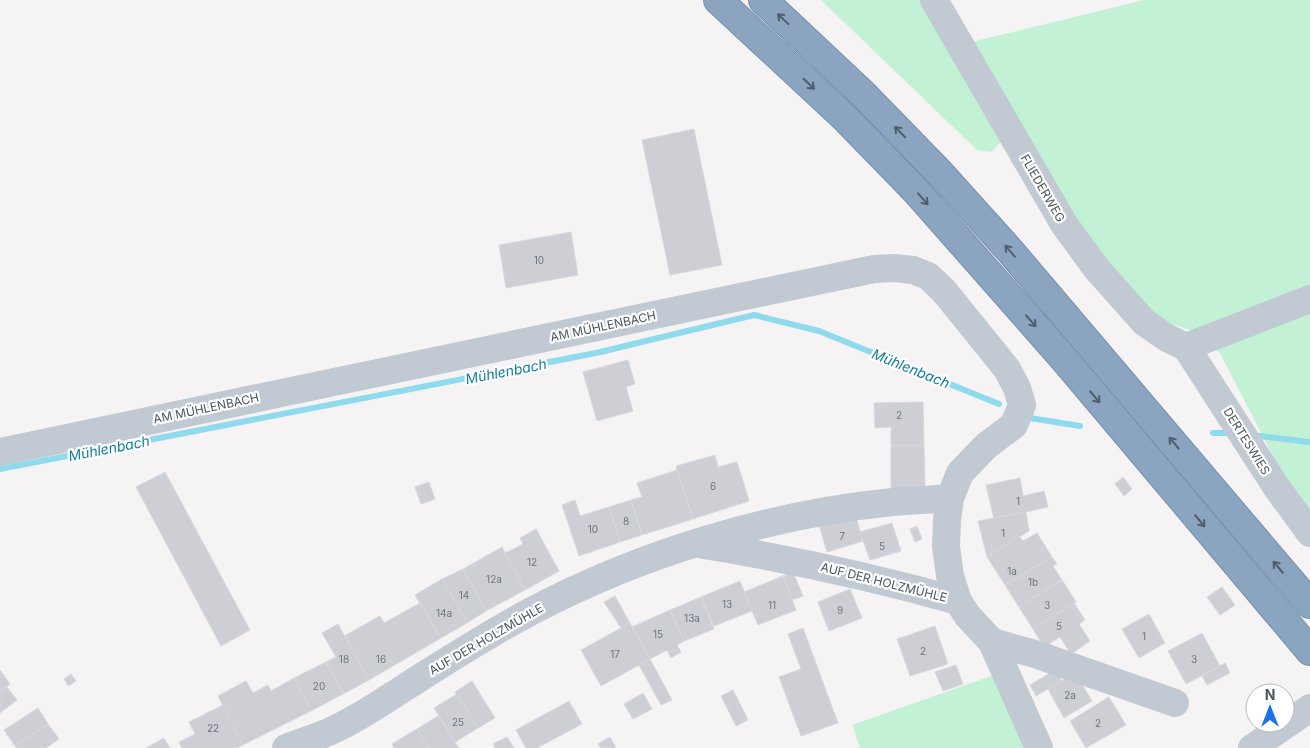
<svg xmlns="http://www.w3.org/2000/svg" width="1310" height="748" viewBox="0 0 1310 748" font-family="Inter,sans-serif">
	<rect width="100%" height="100%" fill="#f5f3f3"/>
	<g fill="#c3f1d5">
		<polygon points="821,0 919,0 947,48 1144,0 1310,0 1310,509 1287,483 1220,353 1188,329 1161,322 1135,301 1018,136 1000,143 991,152 977,150"/>
		<polygon points="994,675 1024,748 860,748 852,725"/>
	</g>
	<g fill="none" stroke-linecap="round" stroke-linejoin="round">
		<g stroke="#90daee" stroke-width="6">
			<polyline points="1030,418 1080,426"/>
			<polyline points="1213,433 1232,433"/>
			<polyline points="1251,435 1310,442"/>
			<polyline points="0,469 596,353 754,315 819,331 999,404"/>
		</g>
	</g>
	<g fill="#cdcfd5" stroke="#d7d9de">
		<polygon points="694,129 722,265 670,275 642,140"/>
		<polygon points="571,232 578,275 506,288 499,245"/>
		<polygon points="628,360 635,384 626,387 633,411 597,421 583,372"/>
		<polygon points="923,402 924,446 891,446 891,427 875,428 874,403"/>
		<polygon points="891,446 924,446 925,488 891,492"/>
		<polygon points="715,455 718,467 737,462 749,501 693,519 676,466"/>
		<polygon points="677,470 693,519 642,535 631,500 642,497 637,483"/>
		<polygon points="165,472 250,630 221,646 136,487"/>
		<polygon points="1123,477 1132,489 1124,496 1115,484"/>
		<polygon points="1020,478 1023,496 1044,491 1048,507 994,519 986,485"/>
		<polygon points="429,482 435,499 421,504 415,487"/>
		<polygon points="575,500 580,516 609,507 620,542 579,556 562,505"/>
		<polygon points="631,500 642,535 620,542 609,507"/>
		<polygon points="1026,512 1029,531 987,557 978,521"/>
		<polygon points="855,514 863,541 827,552 819,525"/>
		<polygon points="892,523 901,551 870,560 860,532"/>
		<polygon points="917,526 922,539 915,542 910,529"/>
		<polygon points="536,529 559,571 525,590 505,553 523,544 520,538"/>
		<polygon points="1037,533 1052,557 1005,585 987,557 1019,536 1023,541"/>
		<polygon points="502,547 525,590 486,611 463,569"/>
		<polygon points="1052,557 1057,564 1053,566 1062,580 1019,607 1005,585"/>
		<polygon points="463,569 486,611 467,623 442,579"/>
		<polygon points="793,572 803,596 792,600 783,576"/>
		<polygon points="783,576 796,610 758,625 744,592"/>
		<polygon points="442,579 467,623 441,638 415,595"/>
		<polygon points="1062,580 1076,602 1033,629 1019,607"/>
		<polygon points="740,581 752,611 714,626 701,597"/>
		<polygon points="1222,587 1235,605 1220,615 1207,597"/>
		<polygon points="850,589 862,618 829,631 818,602"/>
		<polygon points="615,596 630,623 621,628 604,602"/>
		<polygon points="701,597 714,629 684,641 670,610"/>
		<polygon points="420,603 441,638 369,680 344,636 380,616 384,623"/>
		<polygon points="1074,603 1085,620 1079,624 1090,641 1071,654 1060,637 1044,647 1033,629"/>
		<polygon points="670,610 684,641 677,645 681,652 671,658 667,650 650,659 632,627"/>
		<polygon points="1149,614 1165,643 1139,658 1122,629"/>
		<polygon points="630,623 650,659 601,686 581,650"/>
		<polygon points="338,624 369,680 343,694 326,662 336,657 322,633"/>
		<polygon points="935,626 948,664 910,676 897,639"/>
		<polygon points="803,628 838,723 801,736 779,677 801,669 788,634"/>
		<polygon points="1202,633 1220,666 1186,684 1168,651"/>
		<polygon points="650,659 672,700 661,705 639,665"/>
		<polygon points="326,662 343,694 311,711 294,678"/>
		<polygon points="1225,663 1230,673 1207,685 1202,676"/>
		<polygon points="956,665 963,684 943,691 935,672"/>
		<polygon points="0,670 10,684 0,692"/>
		<polygon points="1055,670 1062,681 1036,696 1030,685"/>
		<polygon points="1075,673 1092,701 1064,718 1048,689"/>
		<polygon points="71,674 76,681 68,686 64,679"/>
		<polygon points="294,678 311,711 243,745 218,696 246,681 253,693 268,685 271,691"/>
		<polygon points="472,681 495,718 478,728 455,692"/>
		<polygon points="7,687 17,700 0,713 0,692"/>
		<polygon points="733,690 748,720 736,726 721,696"/>
		<polygon points="643,693 652,709 633,719 624,704"/>
		<polygon points="457,694 478,728 455,742 434,708"/>
		<polygon points="1109,697 1126,725 1086,748 1070,721"/>
		<polygon points="569,701 582,724 537,748 526,748 516,730"/>
		<polygon points="223,705 243,745 237,748 182,748 179,742 195,734 189,722"/>
		<polygon points="38,708 48,724 15,746 4,730"/>
		<polygon points="438,716 455,742 459,748 428,748 417,729"/>
		<polygon points="48,724 59,739 46,748 16,748 15,746"/>
		<polygon points="417,729 428,748 394,748 392,744"/>
		<polygon points="507,737 514,748 495,748 493,744"/>
		<polygon points="610,737 616,748 601,748 598,744"/>
		<polygon points="164,738 170,748 146,748"/>
	</g>
	<g fill="none" stroke-linecap="round" stroke-linejoin="round">
		<g stroke="#7690ad" stroke-width="30">
			<g id="highway">
				<polyline points="718,0 844,117 916,191 1064,359 1310,651"/>
				<polyline points="763,0 863,94 940,173 1011,252 1310,604"/>
			</g>
		</g>
		<g stroke="#c1cad2" stroke-width="28">
			<polyline points="934,0 1064,224 1096,268 1144,322 1167,338 1186,347 1277,488 1310,533"/>
			<polyline points="1186,347 1310,299"/>
			<polyline points="0,452 874,269 895,268 913,270 928,276 944,291 1007,369 1017,388 1022,405 1014,425 986,446 960,473 950,498 947,520 946,546 950,576 958,601 967,615 992,642 1039,748"/>
			<path d="M 704,545 C 790,559 874,577 958,601"/>
			<polyline points="992,642 1035,654 1175,703"/>
			<path d="M 286,748 C 302,741 320,737 335,729 C 359,718 382,702 404,688 C 445,662 486,635 530,612 C 639,554 770,514 893,502 C 912,500 931,500 950,498"/>
			<polyline points="1252,748 1310,708"/>
		</g>
		<use href="#highway" stroke="#8ba5c1" stroke-width="28"/>
	</g>
	<defs><path id="oneway-shaft" d="M-6 0H5M1.5-3L5.5 0L1.5 3" fill="none" stroke-width="1.6" stroke-linecap="round" stroke-linejoin="round" transform="scale(1.25)"/></defs>
	<g stroke="#505e6b">
		<use href="#oneway-shaft" transform="translate(783 19) rotate(-137)"/>
		<use href="#oneway-shaft" transform="translate(809 84) rotate(44)"/>
		<use href="#oneway-shaft" transform="translate(900 132) rotate(-134)"/>
		<use href="#oneway-shaft" transform="translate(923 199) rotate(49)"/>
		<use href="#oneway-shaft" transform="translate(1010 251) rotate(-131)"/>
		<use href="#oneway-shaft" transform="translate(1031 321) rotate(49)"/>
		<use href="#oneway-shaft" transform="translate(1095 397) rotate(50)"/>
		<use href="#oneway-shaft" transform="translate(1174 443) rotate(-130)"/>
		<use href="#oneway-shaft" transform="translate(1200 521) rotate(50)"/>
		<use href="#oneway-shaft" transform="translate(1278 567) rotate(-130)"/>
	</g>
	<g text-anchor="middle" dominant-baseline="central" stroke-width="4.5" stroke-linejoin="round" paint-order="stroke">
		<g font-size="10" fill="#6b747e">
			<text x="539" y="260">10</text>
			<text x="899" y="415">2</text>
			<text x="713" y="486">6</text>
			<text x="1018" y="501">1</text>
			<text x="626" y="521">8</text>
			<text x="593" y="529">10</text>
			<text x="1003" y="533">1</text>
			<text x="842" y="536">7</text>
			<text x="882" y="546">5</text>
			<text x="532" y="562">12</text>
			<text x="1012" y="571">1a</text>
			<text x="494" y="579">12a</text>
			<text x="1033" y="582">1b</text>
			<text x="464" y="595">14</text>
			<text x="727" y="604">13</text>
			<text x="772" y="605">11</text>
			<text x="1047" y="605">3</text>
			<text x="840" y="610">9</text>
			<text x="444" y="613">14a</text>
			<text x="692" y="618">13a</text>
			<text x="1059" y="626">5</text>
			<text x="658" y="634">15</text>
			<text x="1144" y="636">1</text>
			<text x="923" y="651">2</text>
			<text x="615" y="654">17</text>
			<text x="344" y="659">18</text>
			<text x="381" y="659">16</text>
			<text x="1194" y="659">3</text>
			<text x="319" y="686">20</text>
			<text x="1070" y="695">2a</text>
			<text x="458" y="722">25</text>
			<text x="1098" y="723">2</text>
			<text x="213" y="728">22</text>
		</g>
		<g font-size="12" fill="#4a5661" stroke="#fff">
			<text transform="translate(1043 188) rotate(60)">FLIEDERWEG</text>
			<text transform="translate(603 326) rotate(-12)">AM MÜHLENBACH</text>
			<text transform="translate(206 408) rotate(-12)">AM MÜHLENBACH</text>
			<text transform="translate(1247 441) rotate(58)">DERTESWIES</text>
			<text transform="translate(884 582) rotate(14)">AUF DER HOLZMÜHLE</text>
			<text transform="translate(486 639) rotate(-30)">AUF DER HOLZMÜHLE</text>
		</g>
		<g font-size="14" font-style="italic" fill="#0c7c9b" stroke="#fff">
			<text transform="translate(911 368) rotate(22)">Mühlenbach</text>
			<text transform="translate(506 371) rotate(-11)">Mühlenbach</text>
			<text transform="translate(109 448) rotate(-11)">Mühlenbach</text>
		</g>
	</g>
	<g transform="translate(1270 708)"><circle r="24" fill="#ffffff" stroke="#b7bbc0"/>
	<path d="M0-4L9 19L0 12L-9 19Z" fill="#1a73e8"/>
	<text y="-8" font-size="14" font-weight="bold" text-anchor="middle" fill="#4a5661">N</text>
	</g>
</svg>
